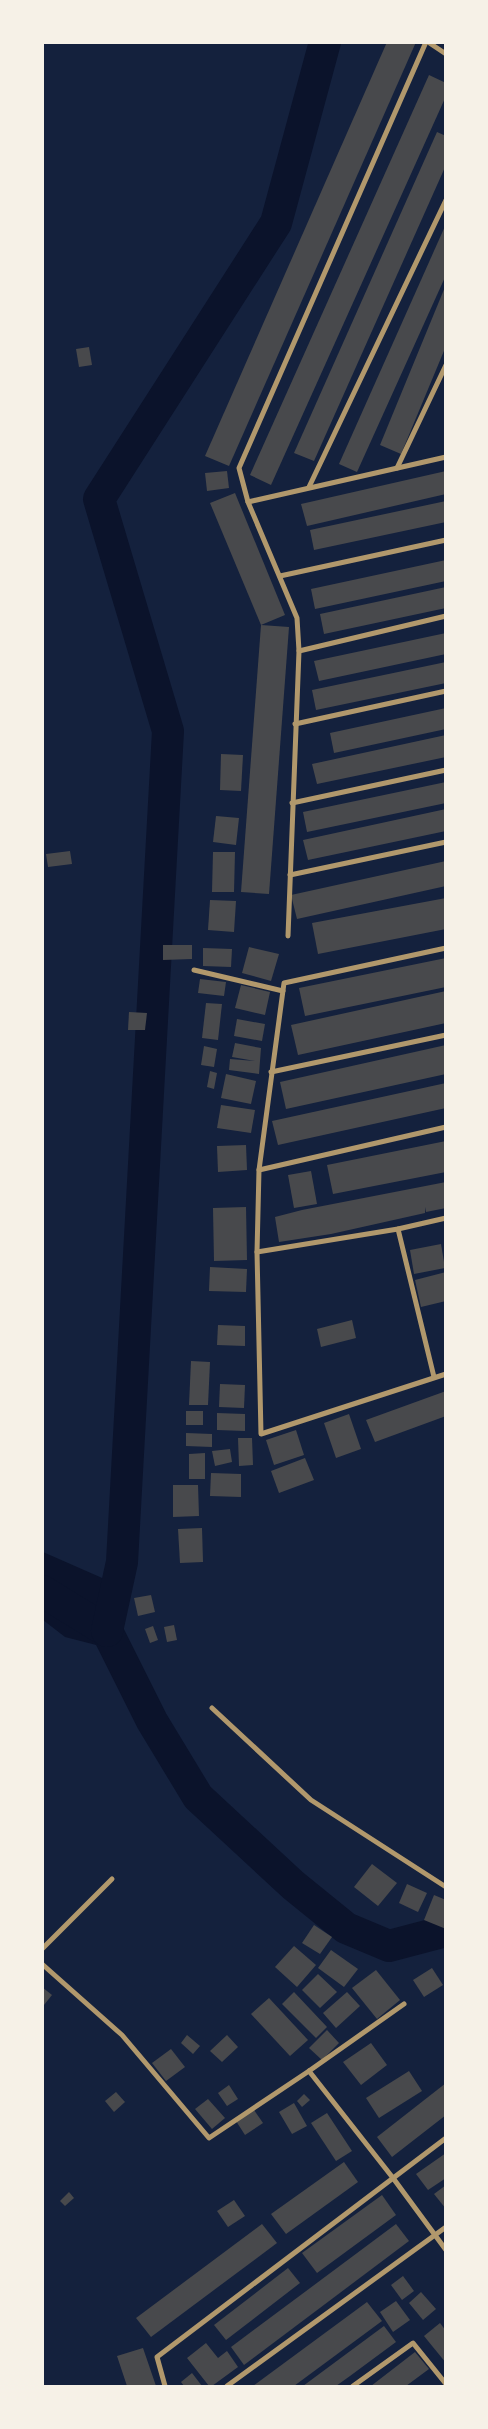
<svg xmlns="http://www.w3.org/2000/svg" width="488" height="2429" viewBox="0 0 488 2429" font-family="'Playfair Display',serif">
	<rect width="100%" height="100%" fill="#14213d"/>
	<polygon fill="#0b132b" points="43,1552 109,1581 104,1647 65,1637 43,1620"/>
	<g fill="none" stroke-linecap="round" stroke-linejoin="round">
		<g stroke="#0b132b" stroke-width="32">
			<polyline points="42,1591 107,1631 152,1721 198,1797 293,1885 346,1928 389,1946 446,1931"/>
			<polyline points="107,1631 122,1562 168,731 99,499 276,223 325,42"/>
		</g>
	</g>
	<g fill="#48494c">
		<polygon points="387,42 416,42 229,466 205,456"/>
		<polygon points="429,75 446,83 446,96 271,485 250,475"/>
		<polygon points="437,132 446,136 446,165 314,461 294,453"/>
		<polygon points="446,224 446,275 357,472 339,464"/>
		<polygon points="445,287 446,346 401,454 380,445"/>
		<polygon points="89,347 92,365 79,367 76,349"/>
		<polygon points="227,471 229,488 207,491 205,473"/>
		<polygon points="446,471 446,494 307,526 301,504"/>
		<polygon points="235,493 285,615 261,625 210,503"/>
		<polygon points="446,501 446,522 314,550 310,530"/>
		<polygon points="446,560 446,581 315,609 311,589"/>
		<polygon points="446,587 446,608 324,634 320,614"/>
		<polygon points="261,625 289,627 269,894 241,892"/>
		<polygon points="446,633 446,654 319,681 314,661"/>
		<polygon points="446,662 446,683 316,710 312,690"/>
		<polygon points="446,708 446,729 334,753 330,733"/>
		<polygon points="446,735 446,757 317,784 312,764"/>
		<polygon points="221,754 243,755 241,791 220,790"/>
		<polygon points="446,782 446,803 307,832 303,812"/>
		<polygon points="446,809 446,831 308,860 303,840"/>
		<polygon points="216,816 239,818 236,845 213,842"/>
		<polygon points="70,851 72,864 48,867 46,854"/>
		<polygon points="213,852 235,852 234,892 212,892"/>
		<polygon points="446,861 446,886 297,919 291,895"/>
		<polygon points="446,898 446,929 318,954 312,923"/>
		<polygon points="210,900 236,901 234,932 208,930"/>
		<polygon points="163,945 192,945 192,959 163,960"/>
		<polygon points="249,947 279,954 271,981 242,973"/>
		<polygon points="203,948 232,949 231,967 203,966"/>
		<polygon points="446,958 446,987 305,1016 299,988"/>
		<polygon points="200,979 226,982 224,996 198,993"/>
		<polygon points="241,985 270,992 265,1015 235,1008"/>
		<polygon points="446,991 446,1023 298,1055 291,1025"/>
		<polygon points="206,1003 222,1004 218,1040 202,1038"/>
		<polygon points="129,1012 147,1013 145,1030 128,1030"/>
		<polygon points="237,1019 265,1024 262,1041 234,1036"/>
		<polygon points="235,1043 261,1048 259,1074 229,1070 230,1059 255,1061 232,1057"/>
		<polygon points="446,1045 446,1074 286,1109 280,1082"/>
		<polygon points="204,1046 217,1049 214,1067 201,1065"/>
		<polygon points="210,1071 217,1073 214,1089 207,1087"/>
		<polygon points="226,1074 256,1081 251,1104 221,1098"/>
		<polygon points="446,1083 446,1108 278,1145 272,1121"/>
		<polygon points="221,1105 255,1110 251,1133 217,1128"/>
		<polygon points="446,1141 446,1172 333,1194 327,1165"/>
		<polygon points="246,1145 247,1170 218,1172 217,1146"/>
		<polygon points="311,1171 317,1204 294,1208 288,1175"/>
		<polygon points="446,1182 446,1208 426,1212 425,1207 425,1213 331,1234 279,1242 275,1217 302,1210"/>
		<polygon points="246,1207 247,1260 214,1261 213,1208"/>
		<polygon points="441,1244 445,1268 414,1274 410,1250"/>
		<polygon points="210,1267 247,1269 246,1292 209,1291"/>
		<polygon points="446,1272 446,1301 421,1307 415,1280"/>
		<polygon points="352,1320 356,1338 321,1347 317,1329"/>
		<polygon points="218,1325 245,1326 245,1346 217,1345"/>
		<polygon points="191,1361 210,1362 208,1405 189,1405"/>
		<polygon points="220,1384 245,1385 244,1408 219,1407"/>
		<polygon points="446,1391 446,1416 375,1442 366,1420"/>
		<rect x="186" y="1411" width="17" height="14"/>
		<polygon points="217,1413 245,1414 245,1431 217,1430"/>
		<polygon points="349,1414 361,1449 336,1458 324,1423"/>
		<polygon points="296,1430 304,1455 274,1465 266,1440"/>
		<polygon points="186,1433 212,1434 212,1447 186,1446"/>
		<polygon points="238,1438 252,1438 253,1465 239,1466"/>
		<polygon points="230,1449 232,1462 215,1466 212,1451"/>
		<polygon points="205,1453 205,1479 189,1479 189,1454"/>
		<polygon points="305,1458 314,1480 279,1493 271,1471"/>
		<polygon points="211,1473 241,1474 241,1497 210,1496"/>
		<polygon points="173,1485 198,1485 199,1516 173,1517"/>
		<polygon points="202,1528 203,1562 180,1563 178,1529"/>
		<polygon points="151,1595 155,1612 138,1616 134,1598"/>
		<polygon points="174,1625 177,1640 167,1642 164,1627"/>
		<polygon points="153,1626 158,1640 150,1643 145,1629"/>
		<polygon points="372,1864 397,1883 378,1906 354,1887"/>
		<polygon points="407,1884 427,1893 418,1912 399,1903"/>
		<polygon points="434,1895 446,1900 446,1929 424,1920"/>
		<polygon points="314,1925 332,1937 320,1954 302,1943"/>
		<polygon points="294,1946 316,1965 297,1987 275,1967"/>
		<polygon points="331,1950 358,1969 344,1987 318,1968"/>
		<polygon points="432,1968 443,1985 424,1997 413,1980"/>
		<polygon points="376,1970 400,2000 377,2019 352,1988"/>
		<polygon points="318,1974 337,1992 320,2008 302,1990"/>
		<polygon points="42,1987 52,1995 44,2005 42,2004"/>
		<polygon points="294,1992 327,2027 316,2038 282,2004"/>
		<polygon points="347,1992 360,2006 336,2028 323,2013"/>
		<polygon points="269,1998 308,2040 290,2056 251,2014"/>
		<polygon points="327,2030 339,2043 322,2060 309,2048"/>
		<polygon points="187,2035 200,2046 193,2054 181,2043"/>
		<polygon points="227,2035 238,2047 222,2062 210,2051"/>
		<polygon points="371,2043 387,2065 361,2085 343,2062"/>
		<polygon points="171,2049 185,2067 166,2081 152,2063"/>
		<polygon points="409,2071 422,2091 379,2118 366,2098"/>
		<polygon points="446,2083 446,2115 392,2157 377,2137"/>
		<polygon points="229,2085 238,2099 227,2106 218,2093"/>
		<polygon points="116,2092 125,2102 114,2112 105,2101"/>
		<polygon points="304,2094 310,2100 302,2107 297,2101"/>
		<polygon points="208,2099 225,2118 212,2129 195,2109"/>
		<polygon points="294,2103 307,2126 292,2134 279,2112"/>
		<polygon points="254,2110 263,2123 245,2135 236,2121"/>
		<polygon points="327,2113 352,2151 336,2161 311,2123"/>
		<polygon points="446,2153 446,2178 428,2190 416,2174"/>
		<polygon points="344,2162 358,2182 286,2234 271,2214"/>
		<polygon points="446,2185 446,2209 434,2194"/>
		<polygon points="69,2192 74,2198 65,2206 60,2201"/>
		<polygon points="382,2195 396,2215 317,2273 302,2253"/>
		<polygon points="234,2200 245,2216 228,2227 217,2211"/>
		<polygon points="262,2224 277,2243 151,2337 136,2318"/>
		<polygon points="396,2224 409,2241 244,2365 231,2347"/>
		<polygon points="288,2268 300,2283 226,2340 214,2325"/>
		<polygon points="403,2276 414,2291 402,2300 391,2285"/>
		<polygon points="421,2292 436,2309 423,2320 409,2303"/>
		<polygon points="396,2301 410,2320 393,2332 380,2312"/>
		<polygon points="367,2302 382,2321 294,2386 253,2386"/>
		<polygon points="440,2323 446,2331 446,2363 424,2336"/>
		<polygon points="384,2326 396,2342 350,2376 336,2386 303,2386"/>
		<polygon points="206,2343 218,2358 227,2351 238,2367 212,2386 209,2386 187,2358"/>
		<polygon points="143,2348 156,2386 127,2386 117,2356"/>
		<polygon points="415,2352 429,2369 406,2386 371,2386"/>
		<polygon points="192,2373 202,2386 184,2386 181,2382"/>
	</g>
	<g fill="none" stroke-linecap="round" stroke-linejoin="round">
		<g stroke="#b1986c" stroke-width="5">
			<polyline points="428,42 446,54"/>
			<polyline points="397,468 446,365"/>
			<polyline points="309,487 446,200"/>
			<polyline points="248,502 446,457"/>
			<polyline points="280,576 446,540"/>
			<polyline points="299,651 446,616"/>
			<polyline points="295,724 446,691"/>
			<polyline points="292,803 446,770"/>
			<polyline points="290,875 446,842"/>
			<polyline points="288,936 299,651 297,618 248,502 239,468 426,42"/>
			<polyline points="446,948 284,983 259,1170 257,1252 261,1434 446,1374"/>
			<polyline points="194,970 283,991"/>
			<polyline points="271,1072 446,1035"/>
			<polyline points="259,1170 446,1127"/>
			<polyline points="398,1229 434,1377"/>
			<polyline points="257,1252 398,1229 446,1218"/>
			<polyline points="212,1708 311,1800 446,1887"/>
			<polyline points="42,1949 112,1879"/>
			<polyline points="42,1964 122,2035 209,2138 309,2071 404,2004"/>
			<polyline points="309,2071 393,2178 446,2250"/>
			<polyline points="165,2386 157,2357 446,2138"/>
			<polyline points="227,2386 446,2227"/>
			<polyline points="353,2386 413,2343 446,2384"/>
		</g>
	</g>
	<rect width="488" height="2429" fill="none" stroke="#f6f1e7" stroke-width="88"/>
</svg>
